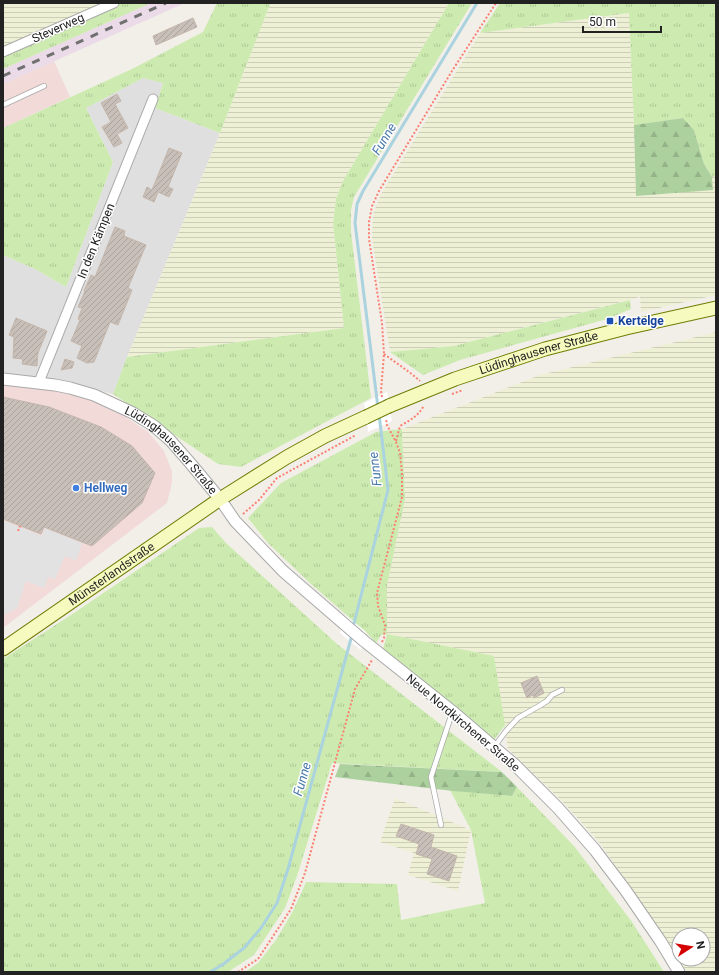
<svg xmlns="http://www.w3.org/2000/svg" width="719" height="975" viewBox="0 0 719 975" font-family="Roboto,sans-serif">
	<defs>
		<pattern id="farmland-rules" width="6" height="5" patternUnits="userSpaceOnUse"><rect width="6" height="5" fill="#eef0d5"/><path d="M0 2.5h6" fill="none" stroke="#ccceb7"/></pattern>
		<pattern id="grass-tufts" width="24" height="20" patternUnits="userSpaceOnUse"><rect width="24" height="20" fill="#cdebb0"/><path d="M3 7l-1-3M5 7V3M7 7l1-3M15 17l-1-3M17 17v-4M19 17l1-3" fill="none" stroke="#b0c997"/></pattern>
		<pattern id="forest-firs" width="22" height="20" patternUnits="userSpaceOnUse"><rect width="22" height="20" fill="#add19e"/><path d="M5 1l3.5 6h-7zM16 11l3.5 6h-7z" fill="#95b388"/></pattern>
		<pattern id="building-hatch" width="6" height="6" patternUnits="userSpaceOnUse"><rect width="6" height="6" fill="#c7bfb8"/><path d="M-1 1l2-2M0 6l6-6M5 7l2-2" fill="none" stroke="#aba49e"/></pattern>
	</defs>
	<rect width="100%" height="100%" fill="#f2efe9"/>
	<polygon fill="#e0dfdf" points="143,78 163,83 155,108 220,133 127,357 113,394 49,378 3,375 3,255 37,270 66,287 113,162 86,108"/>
	<g fill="#f2dad9">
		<polygon points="54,61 70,97 3,128 3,84"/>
		<polygon points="3,379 79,393 118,412 148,432 164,451 172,471 172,483 167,503 3,628"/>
	</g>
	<polygon fill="#ebdbe8" points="151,3 185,3 3,84 3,69"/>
	<g fill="url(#farmland-rules)" fill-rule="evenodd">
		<polygon points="3,3 102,3 3,47"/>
		<polygon points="271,3 449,3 343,181 336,199 333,223 344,328 127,357 220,133 270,4"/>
		<polygon points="629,13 634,125 636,196 713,189 712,177 716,176 716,295 641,312 640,297 454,346 390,352 372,238 373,214 381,194 480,33"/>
		<path d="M 716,332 L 716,972 L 687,972 L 666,938 L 599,842 L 563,802 L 508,749 L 494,656 L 387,634 L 387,586 L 405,499 L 402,429 L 540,375 ZM 679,935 L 703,935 L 703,959 L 679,959 Z"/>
		<polygon points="395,798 471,830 458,891 408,875 414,853 380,842"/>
	</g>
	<g fill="url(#grass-tufts)">
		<polygon points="121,3 151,3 3,69 3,55"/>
		<polygon points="217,3 271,3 270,4 220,133 155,108 163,83 143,78 86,108 113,162 66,287 37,270 3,255 3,128 132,69 203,32"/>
		<polygon points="449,3 472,3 354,197 351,210 351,232 371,398 241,467 218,464 113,394 127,357 344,328 333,223 336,199 343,181"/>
		<polygon points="500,3 716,3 716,176 712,177 704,164 694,130 683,118 634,125 629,13 480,33"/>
		<polygon points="630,300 631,309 607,319 460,360 423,375 390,352 454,346"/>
		<polygon points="402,429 405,499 387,586 387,634 494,656 505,725 494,740 383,649 387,634 381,635 376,643 367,633 311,584 268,543 248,518 281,483 376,432"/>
		<polygon points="212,527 226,543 337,644 502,772 332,763 297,876 285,908 254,955 228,972 3,972 3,659 74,613 199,528"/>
		<polygon points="517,787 574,846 632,922 664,972 245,972 258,963 276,940 293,911 306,882 397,884 401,920 485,903 471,830 450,790 512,796"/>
	</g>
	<g fill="url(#forest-firs)">
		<polygon points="683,118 694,130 704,164 712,177 713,190 636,196 634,125"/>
		<polygon points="340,764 502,772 517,787 512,796 453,791 335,777"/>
	</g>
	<polygon fill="#e2e2e2" points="3,520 42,536 45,528 82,543 76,561 65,556 55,579 48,577 44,588 26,581 17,608 4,615"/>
	<g fill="#fff">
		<polygon points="387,392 392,421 368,432 364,403"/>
		<polygon points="345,615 366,632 361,650 340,633"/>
	</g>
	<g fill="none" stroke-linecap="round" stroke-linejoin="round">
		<g stroke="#aad3df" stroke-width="3">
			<polyline points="378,408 355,223 357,204 363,191 477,3"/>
			<polyline points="353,627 388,490 379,414"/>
			<polyline points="210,972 222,965 244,948 261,928 277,903 288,869 352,635"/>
		</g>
	</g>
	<g fill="url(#building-hatch)" stroke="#c4b6ab">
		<polygon points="193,18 197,27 156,45 153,36"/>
		<polygon points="117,94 121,101 115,104 128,128 117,134 122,143 114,147 102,127 111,122 101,103"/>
		<polygon points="169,148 182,153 168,187 173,189 169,197 158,192 154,202 143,197 147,187 152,190"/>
		<polygon points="115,227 125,231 124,236 146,245 128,288 132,290 118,325 110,322 94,362 87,363 77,358 82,346 71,341 80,320 78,319 82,308 78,307 85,291 84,291 91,275 95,277"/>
		<polygon points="16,318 47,331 38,353 37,366 22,364 23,359 13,358 14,337 9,335"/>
		<polygon points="65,359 74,362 72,368 61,370"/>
		<polygon points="3,397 49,407 101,427 132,446 155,473 142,503 92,546 44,527 41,534 3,519"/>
		<polygon points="537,676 544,693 534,698 533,695 527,698 521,683"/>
		<polygon points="401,824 434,835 431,847 457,856 449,881 427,874 432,859 416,854 419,844 396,836"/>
	</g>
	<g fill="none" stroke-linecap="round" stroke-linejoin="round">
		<g stroke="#a9a9a9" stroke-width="6">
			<g id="service">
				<polyline points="3,105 44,86"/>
				<polyline points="494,747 506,731 518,718 539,706 547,701 552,695 562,690"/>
				<polyline points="441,825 431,777 452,713"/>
			</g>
		</g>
		<g stroke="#a9a9a9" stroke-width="11">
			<g id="minor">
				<polyline points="3,52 114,3"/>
				<polyline points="39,382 153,99"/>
			</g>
		</g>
		<g stroke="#a9a9a9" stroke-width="13">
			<g id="tertiary">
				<path id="s1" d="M 3,379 L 55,385 L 70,388 L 94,395 L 133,413 L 154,426 L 170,440 L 191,464 L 220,499 L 235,521 L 283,571 L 364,641 L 452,711 L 515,765 L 558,808 L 595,850 L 626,891 L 661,942 L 679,972"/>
			</g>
		</g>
		<g stroke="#707d05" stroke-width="15">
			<g id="secondary">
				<path id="s2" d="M 389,406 L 455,379 L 545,349 L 626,328 L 716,308"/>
				<path id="s3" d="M 3,649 L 220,499 L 287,457 L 325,436 L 366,417"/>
			</g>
		</g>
		<g stroke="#fa8072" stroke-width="2" stroke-dasharray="2 2" stroke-linecap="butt">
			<path d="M 384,354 C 396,363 409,371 420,381"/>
			<polyline points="452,394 463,390"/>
			<polyline points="382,397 381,391 384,354 382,323 369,239 369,222 372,206 379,191 452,71 496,3"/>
			<path d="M 396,441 L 400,426 C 410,420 419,416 424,405"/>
			<polyline points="243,514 259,500 277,478 356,435"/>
			<polyline points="18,531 20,526"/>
			<polyline points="382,642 384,638 385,625 378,606 377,593 402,497 402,473 400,453 396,442 387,425 386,419"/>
			<polyline points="238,972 258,959 291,909 305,873 355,689 372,660"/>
		</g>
		<use href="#service" stroke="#fff" stroke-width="4.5"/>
		<use href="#minor" stroke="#fff" stroke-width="9"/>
		<use href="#tertiary" stroke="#fff" stroke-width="11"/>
		<use href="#secondary" stroke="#f7fabf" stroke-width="13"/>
		<polyline stroke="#707070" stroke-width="3" stroke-dasharray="8 8" stroke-linecap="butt" points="3,76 166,3"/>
		<g stroke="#707d05" stroke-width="15" stroke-linecap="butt">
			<polyline id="secondary-bridge" points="366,417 389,406"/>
		</g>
		<use href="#secondary-bridge" stroke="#f7fabf" stroke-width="13"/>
	</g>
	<rect fill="#1a4fb4" stroke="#fff" stroke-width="1.5" x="606" y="317" width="8" height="8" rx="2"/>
	<circle fill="#3f7fe0" stroke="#fff" stroke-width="1.5" cx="76" cy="488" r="4"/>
	<g text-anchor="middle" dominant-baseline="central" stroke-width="3" stroke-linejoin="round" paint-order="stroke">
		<g font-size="12" fill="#222" stroke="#fff">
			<text transform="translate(58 28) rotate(-24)">Steverweg</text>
			<text transform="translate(96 241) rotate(-68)">In den Kämpen</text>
			<text stroke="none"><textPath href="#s2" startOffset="159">Lüdinghausener Straße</textPath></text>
			<text stroke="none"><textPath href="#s1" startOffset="189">Lüdinghausener Straße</textPath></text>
			<text stroke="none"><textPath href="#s3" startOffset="132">Münsterlandstraße</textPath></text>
			<text transform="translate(463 723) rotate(40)">Neue Nordkirchener Straße</text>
		</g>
		<g font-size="12" font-weight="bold" fill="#164399" stroke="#fff" text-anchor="start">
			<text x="618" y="321">Kertelge</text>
		</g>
		<g font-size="12" font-weight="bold" fill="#366cbe" stroke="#fff" text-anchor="start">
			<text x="84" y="488">Hellweg</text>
		</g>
		<g font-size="13" font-style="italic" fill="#4a7aab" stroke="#fff">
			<text transform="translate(384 139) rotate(-59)">Funne</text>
			<text transform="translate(375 469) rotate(-97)">Funne</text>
			<text transform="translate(302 779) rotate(-74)">Funne</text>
		</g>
	</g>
	<rect width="719" height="975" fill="none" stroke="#222222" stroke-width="8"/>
	<g transform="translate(691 947) rotate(78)"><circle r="19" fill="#ffffff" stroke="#a7a7a7"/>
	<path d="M0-3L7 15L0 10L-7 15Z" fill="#d40000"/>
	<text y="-6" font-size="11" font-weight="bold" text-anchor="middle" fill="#222222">N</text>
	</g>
	<path d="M583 26v6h78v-6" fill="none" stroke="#222222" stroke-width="2"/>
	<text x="589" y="26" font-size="12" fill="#222222" stroke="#ffffff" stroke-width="3" paint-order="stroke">50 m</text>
</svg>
